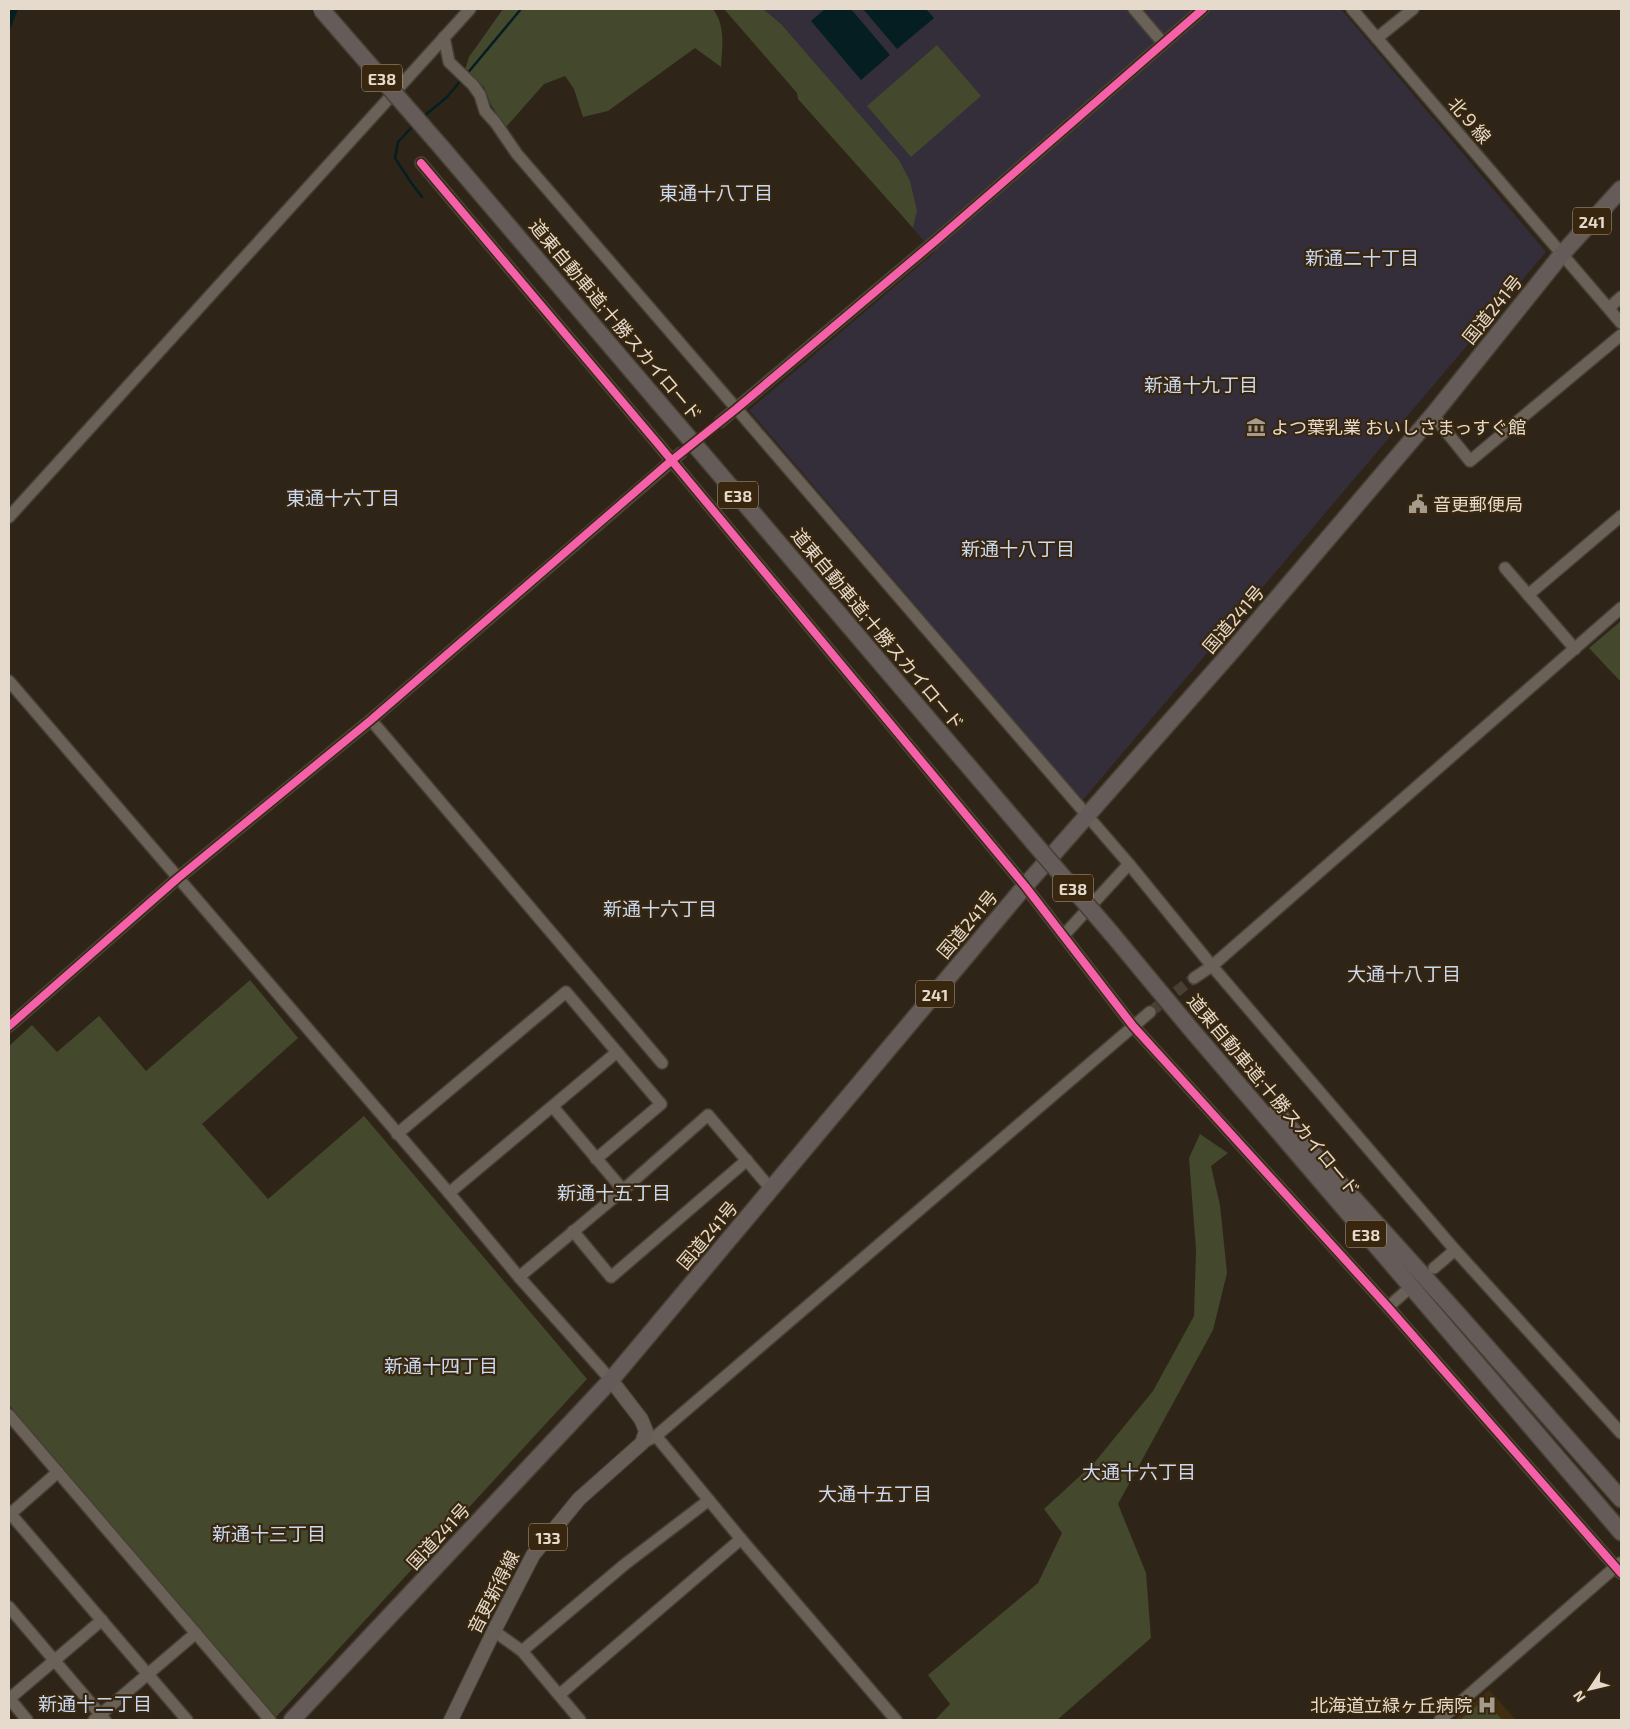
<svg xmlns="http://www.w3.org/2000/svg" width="1630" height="1729" viewBox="0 0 1630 1729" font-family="'Exo 2','Noto Sans JP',sans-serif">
	<rect width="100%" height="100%" fill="#2e2518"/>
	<polygon fill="#412e10" points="1489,1690 1516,1720 1454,1720"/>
	<polygon fill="#332e3a" points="727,9 1341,9 1546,252 1082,801 749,410 934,253"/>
	<g fill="#44482c">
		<path d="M 503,9 L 713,9 C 726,26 722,47 721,67 L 695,48 L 608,111 L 583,117 L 574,89 L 565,76 L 544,84 L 506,127 L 491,105 L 484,87 L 465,70 L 469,57 Z"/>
		<polygon points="724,9 763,9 781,24 899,160 910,181 917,211 913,228 798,99 797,93"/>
		<polygon points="937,45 981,96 911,157 867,106"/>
		<polygon points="1621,621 1621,682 1589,648"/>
		<polygon points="250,980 298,1038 202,1124 268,1199 364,1116 587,1379 276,1717 9,1405 9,1046 32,1025 57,1052 99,1016 146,1071"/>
		<polygon points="1200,1134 1228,1153 1211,1166 1220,1205 1227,1273 1213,1330 1118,1504 1146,1573 1151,1638 1057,1720 935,1720 950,1704 928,1675 1038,1583 1062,1533 1044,1509 1094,1463 1153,1391 1194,1316 1196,1250 1189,1158"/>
		<polygon points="1485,1699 1502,1720 1460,1720"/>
	</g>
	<g fill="#041e21">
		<polygon points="9,9 18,9 9,32"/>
		<polygon points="825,9 851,9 890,55 861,80 811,21"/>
		<polygon points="863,9 926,9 934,18 897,49"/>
	</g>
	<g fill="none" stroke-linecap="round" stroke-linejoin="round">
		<g stroke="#041e21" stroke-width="2.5">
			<polyline points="466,75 521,9"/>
			<polyline points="423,117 447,97 462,79"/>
			<polyline points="414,125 398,142 395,158 410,181 422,197"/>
		</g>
		<g stroke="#494033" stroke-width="11" stroke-dasharray="11 5.5" stroke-linecap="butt">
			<polyline points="681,453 720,422"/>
			<polyline points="1150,1012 1194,978"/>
		</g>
		<g stroke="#474035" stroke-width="14">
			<g id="minor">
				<polyline points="1134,9 1163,43"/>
				<polyline points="1352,9 1621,323"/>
				<polyline points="444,37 449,62 473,85 480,95 485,111 495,122 517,154 1129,864 1212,966 1455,1250 1621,1433"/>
				<polyline points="1377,38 1413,9"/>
				<polyline points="421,163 658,444 1025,886 1133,1026 1388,1307 1621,1573"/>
				<polyline points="1609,308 1621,297"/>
				<polyline points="1433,415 1470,461 1621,335"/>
				<polyline points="720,422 939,238 1203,9"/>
				<polyline points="9,517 470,9"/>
				<polyline points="1505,568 1575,649"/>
				<polyline points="1528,595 1621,516"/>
				<polyline points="9,681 449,1193 519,1277 611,1380"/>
				<polyline points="371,720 662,1063"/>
				<polyline points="1064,935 1129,864"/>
				<polyline points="1194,978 1212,966 1621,608"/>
				<polyline points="9,1026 178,878 371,720 681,453"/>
				<polyline points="553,1107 623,1190"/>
				<polyline points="397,1134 566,992 661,1104 596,1159"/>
				<polyline points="449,1193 617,1052"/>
				<polyline points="573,1231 611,1277 747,1160"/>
				<polyline points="1434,1268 1455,1250"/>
				<polyline points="519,1277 623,1190 708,1115 771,1189"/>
				<polyline points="1388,1307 1405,1292"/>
				<polyline points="9,1415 270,1720"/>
				<polyline points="656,1436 741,1539 896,1720"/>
				<polyline points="642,1443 656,1436 1150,1012"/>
				<polyline points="9,1512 187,1720"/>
				<polyline points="9,1515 58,1472"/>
				<polyline points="9,1607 105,1720"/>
				<polyline points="494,1631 522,1651 580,1720"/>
				<polyline points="522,1651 624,1565 709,1500"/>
				<polyline points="559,1695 741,1539"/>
				<polyline points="9,1698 27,1720"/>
				<polyline points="9,1699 102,1620"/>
				<polyline points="94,1720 196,1633"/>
				<polyline points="1440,1720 1620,1563"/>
			</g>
		</g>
		<g stroke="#474035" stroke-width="16">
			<polyline id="major" points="451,1720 494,1631 533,1555 579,1499 642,1443 646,1431 641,1419 611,1380"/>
		</g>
		<g stroke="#474035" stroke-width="19">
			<g id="highway">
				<polyline points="442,148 1034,843"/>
				<polyline points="1112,934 1190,1028 1621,1532"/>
				<polyline points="1276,1112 1456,1312 1621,1499"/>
				<polyline points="292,1720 611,1380 1025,886 1233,650 1433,415 1562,254 1621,189"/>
			</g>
		</g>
		<use href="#minor" stroke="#6a6259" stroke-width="11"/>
		<use href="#major" stroke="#675e58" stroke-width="14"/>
		<use href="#highway" stroke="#655b58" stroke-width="16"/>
		<g stroke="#474035" stroke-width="19" stroke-linecap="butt">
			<g id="highway-bridge">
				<polyline points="321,9 442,148"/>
				<polyline points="1034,843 1112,934"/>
			</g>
		</g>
		<use href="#highway-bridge" stroke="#655b58" stroke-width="16"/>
		<g stroke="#38270e" stroke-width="11">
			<g id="cycleway">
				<polyline points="421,163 658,444 1025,886 1133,1026 1388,1307 1621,1573"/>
				<polyline points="9,1026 178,878 371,720 671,461 736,409 939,238 1203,9"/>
			</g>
		</g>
		<use href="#cycleway" stroke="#f560ab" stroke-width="8"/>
	</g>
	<defs>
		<g id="museum-bare" transform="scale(1.5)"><path d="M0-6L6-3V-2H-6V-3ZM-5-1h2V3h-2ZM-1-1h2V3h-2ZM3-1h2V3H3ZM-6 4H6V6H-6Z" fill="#a59b8c" stroke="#38270e" stroke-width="2.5" paint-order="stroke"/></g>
		<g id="civic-bare" transform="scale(1.5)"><path d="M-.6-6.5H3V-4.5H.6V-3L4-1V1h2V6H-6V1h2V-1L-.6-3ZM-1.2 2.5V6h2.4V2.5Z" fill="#a59b8c" stroke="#38270e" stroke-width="2.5" paint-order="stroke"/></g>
		<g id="hospital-bare" transform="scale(1.5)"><path d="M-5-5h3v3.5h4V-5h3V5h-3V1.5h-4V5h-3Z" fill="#a59b8c" stroke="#38270e" stroke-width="2.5" paint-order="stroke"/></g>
	</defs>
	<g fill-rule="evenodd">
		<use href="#museum-bare" x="1256" y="427"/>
		<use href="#civic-bare" x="1418" y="504"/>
		<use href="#hospital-bare" x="1487" y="1705"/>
	</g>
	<g text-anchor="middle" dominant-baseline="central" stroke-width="4.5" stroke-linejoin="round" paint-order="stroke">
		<g fill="#38270e" stroke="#b1a492" stroke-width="1">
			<rect x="362" y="64.5" width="40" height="27" rx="4"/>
			<rect x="1573" y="207.5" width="38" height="27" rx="4"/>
			<rect x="718" y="481.5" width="40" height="27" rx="4"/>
			<rect x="1053" y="874.5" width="40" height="27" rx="4"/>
			<rect x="916" y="980.5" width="38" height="27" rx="4"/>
			<rect x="1346" y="1220.5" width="40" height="27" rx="4"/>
			<rect x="529" y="1523.5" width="38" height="27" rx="4"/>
		</g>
		<g font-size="16" font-weight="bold" fill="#e5dacb">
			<text x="382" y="78">E38</text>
			<text x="1592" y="221">241</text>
			<text x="738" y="495">E38</text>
			<text x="1073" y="888">E38</text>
			<text x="935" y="994">241</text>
			<text x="1366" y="1234">E38</text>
			<text x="548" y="1537">133</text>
		</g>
		<g font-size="18" fill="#e5dacb" stroke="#38270e">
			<text transform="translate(1470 120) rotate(49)">北９線</text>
			<text transform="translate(1492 309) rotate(-51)">国道241号</text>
			<text transform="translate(616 320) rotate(50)">道東自動車道;十勝スカイロード</text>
			<text transform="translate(1233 619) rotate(-49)">国道241号</text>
			<text transform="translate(878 629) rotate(50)">道東自動車道;十勝スカイロード</text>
			<text transform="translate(967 924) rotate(-50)">国道241号</text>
			<text transform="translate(1274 1095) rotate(50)">道東自動車道;十勝スカイロード</text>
			<text transform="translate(707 1235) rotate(-50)">国道241号</text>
			<text transform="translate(438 1536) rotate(-47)">国道241号</text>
			<text transform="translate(493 1592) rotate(-63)">音更新得線</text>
		</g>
		<g font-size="18" fill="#e5dacb" stroke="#38270e" text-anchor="start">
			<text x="1271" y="427">よつ葉乳業 おいしさまっすぐ館</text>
			<text x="1433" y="504">音更郵便局</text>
			<text x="1472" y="1705" text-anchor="end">北海道立緑ヶ丘病院</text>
		</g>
		<g font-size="19" fill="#c9d9f3" stroke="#38270e">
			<text x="716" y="192">東通十八丁目</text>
			<text x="1362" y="257">新通二十丁目</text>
			<text x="1201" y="384">新通十九丁目</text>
			<text x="343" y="497">東通十六丁目</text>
			<text x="1018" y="548">新通十八丁目</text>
			<text x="660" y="908">新通十六丁目</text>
			<text x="1404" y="973">大通十八丁目</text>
			<text x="614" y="1192">新通十五丁目</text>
			<text x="441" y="1365">新通十四丁目</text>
			<text x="1139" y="1471">大通十六丁目</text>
			<text x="875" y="1493">大通十五丁目</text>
			<text x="269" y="1533">新通十三丁目</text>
			<text x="95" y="1703">新通十二丁目</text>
		</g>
	</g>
	<rect width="1630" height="1729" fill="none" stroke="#e5dacb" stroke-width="20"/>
	<g transform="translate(1590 1689) rotate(235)" stroke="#38270e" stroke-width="4" paint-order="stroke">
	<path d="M0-4L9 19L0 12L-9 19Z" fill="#e5dacb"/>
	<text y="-8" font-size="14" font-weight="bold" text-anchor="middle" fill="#e5dacb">N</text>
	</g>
</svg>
